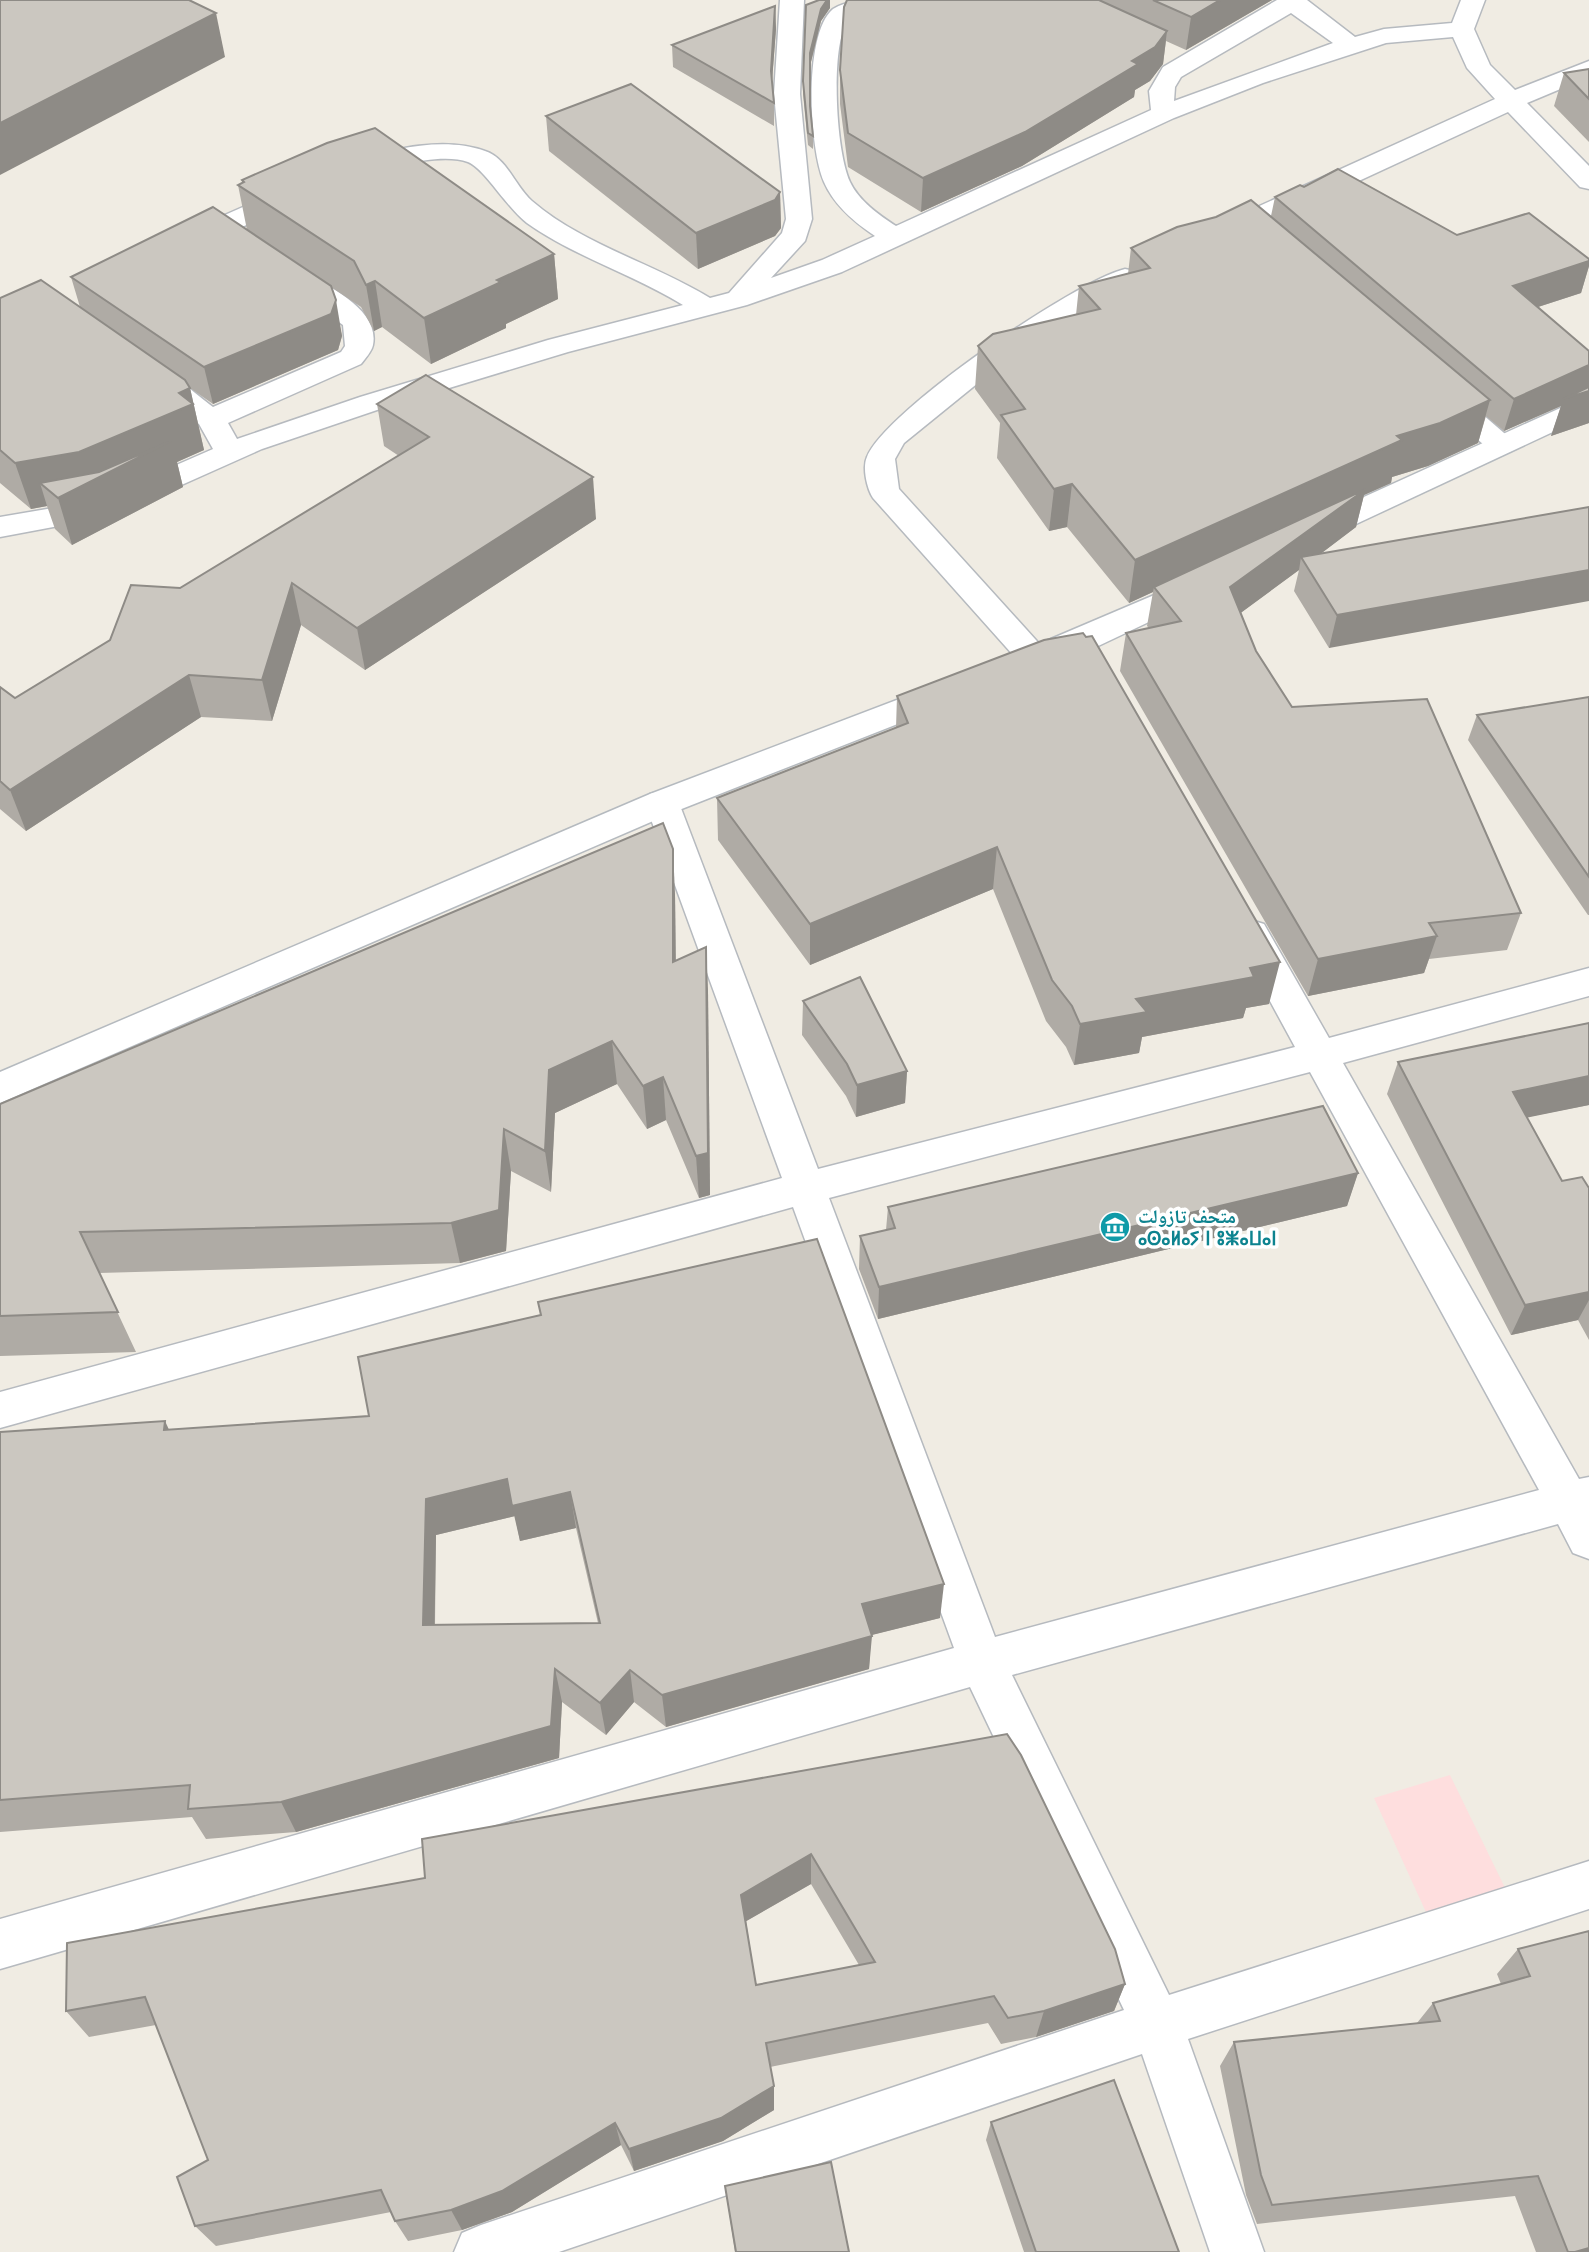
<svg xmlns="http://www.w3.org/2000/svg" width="1589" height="2252" viewBox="0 0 1589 2252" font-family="Jost,'Noto Naskh Arabic','Noto Sans Tifinagh',sans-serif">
	<rect width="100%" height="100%" fill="#f0ece3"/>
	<polygon fill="#fedede" points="1450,1775 1509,1896 1430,1921 1374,1798"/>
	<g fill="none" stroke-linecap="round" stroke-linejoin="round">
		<g stroke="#b6babf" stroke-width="3">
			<g id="street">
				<path d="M 780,0 L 804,0 L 800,94 L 812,219 L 805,241 L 771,278 L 822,260 L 875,236 C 854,222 834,205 824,182 C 809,148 803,34 833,9 C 847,0 867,0 885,0 C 876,14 853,10 845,26 C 831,55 836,152 850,182 C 859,201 879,215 896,226 L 1151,110 L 1149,91 L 1163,67 L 1277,0 L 1307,0 L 1355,37 L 1384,29 L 1452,23 L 1461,0 L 1485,0 L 1474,29 L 1490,65 L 1515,90 L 1589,61 L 1589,77 L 1527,103 L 1589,166 L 1589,189 L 1580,187 L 1508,112 L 1231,240 L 1221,242 L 1211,240 L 1208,234 L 1211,228 L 1495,99 L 1467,68 L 1453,37 L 1386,43 L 1263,83 L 1174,118 L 842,272 L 747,305 L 568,352 L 380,409 L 262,449 L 112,516 L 0,537 L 0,517 L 94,501 L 213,449 L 199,424 L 142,383 L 138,377 L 142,371 C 167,365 194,393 213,407 L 341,352 L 345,346 L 343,325 L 284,283 L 280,277 L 284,271 L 294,269 L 304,271 C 328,287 380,309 373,345 C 372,351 365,359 361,364 L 228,423 L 237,439 L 360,397 L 548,340 L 683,305 C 633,274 575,257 527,223 C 507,208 484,168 468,162 C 441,152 391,167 363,174 L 354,172 L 350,166 L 354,160 C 394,149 444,136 485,151 C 507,158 515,186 532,201 C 583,245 653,263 710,298 L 729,293 L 782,233 L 786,219 L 774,94 ZM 1291,13 L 1333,43 L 1174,101 L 1175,87 L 1181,77 Z"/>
				<polygon points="291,186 300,188 304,194 300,200 197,248 187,250 177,248 174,242 177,236"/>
				<path d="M 1125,269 L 1135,271 L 1139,277 L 1135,283 L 1102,298 L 1010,357 L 904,443 L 895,459 L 899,489 L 1045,650 L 1050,658 L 1045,666 L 1034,669 L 1023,666 L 873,498 C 867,489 862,467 867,457 C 885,411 1075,281 1125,269 Z"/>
				<polygon points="1442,385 1452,388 1511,439 1516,445 1511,451 1501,454 1491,451 1432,400 1428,394 1432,388"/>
				<path d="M 662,791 L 674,794 L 679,803 L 818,1169 L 1295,1047 L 1233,933 L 1238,924 L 1251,920 L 1264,924 L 1329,1038 L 1589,968 L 1589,996 L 1343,1063 L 1579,1479 L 1589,1477 L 1589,1559 L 1573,1553 L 1558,1524 L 1012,1675 L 1169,1995 L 1589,1861 L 1589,1909 L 1188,2039 L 1264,2252 L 1210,2252 L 1142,2054 L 559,2252 L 454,2252 L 462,2233 L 481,2225 L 1124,2010 L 970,1687 L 0,1969 L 0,1919 L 954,1648 L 793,1207 L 0,1428 L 0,1392 L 782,1178 L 645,803 L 650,794 ZM 1310,1072 L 1539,1490 L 995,1637 L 829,1198 Z"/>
			</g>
		</g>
		<g stroke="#b5babf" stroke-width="3">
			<g id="secondary">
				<polygon points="1589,395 1589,415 1324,539 1313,542 1302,539 1298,532 1302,525"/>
				<polygon points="1199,576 1210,579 1215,586 1210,593 1094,648 1043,666 1032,663 1027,655 1032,647"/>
				<polygon points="944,682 956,685 960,693 956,701 674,812 0,1103 0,1072 650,794"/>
			</g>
		</g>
		<use href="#street" fill="#fff" fill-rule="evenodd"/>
		<use href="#secondary" fill="#fff" fill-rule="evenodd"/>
	</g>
	<g fill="#afaba5" fill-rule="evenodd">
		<polygon points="819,0 830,0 830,8 821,21 810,66 810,107 813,136 813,149 808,145 803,94 803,81"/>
		<polygon points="847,0 1272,0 1186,50 1166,41 1163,64 1150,81 1135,90 1134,97 1022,166 921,212 848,167 840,104 840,70"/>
		<polygon points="775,6 776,29 772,81 774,103 774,126 673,67 672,45"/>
		<polygon points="1589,69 1589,142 1554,106 1564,73"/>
		<polygon points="546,116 780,192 781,228 775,236 698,269 549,151"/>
		<polygon points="242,180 554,254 558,299 506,324 506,328 431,364 382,327 374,331 361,307 331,287 342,336 338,350 213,404 190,388 204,450 177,462 183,487 72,545 55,529 47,506 31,509 0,483 0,298 80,307 71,277 247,230 238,185 242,183"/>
		<polygon points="1304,187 1457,235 1589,259 1589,266 1581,293 1538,307 1589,351 1589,423 1551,436 1561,406 1504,431 1486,416 1478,443 1428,466 1392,477 1391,483 1364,495 1356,527 1320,554 1589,507 1329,648 1294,591 1299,570 1240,613 1256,651 1292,707 1521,913 1507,950 1429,959 1424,973 1308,996 1120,671 1126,633 1149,628 1147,626 1153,592 1129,603 1067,527 1049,531 997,458 1000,423 975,389 978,346 1076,315 1079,286 1128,274 1131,248 1271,216 1275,197"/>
		<polygon points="377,404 596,519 365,670 301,625 272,721 201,717 26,831 0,809 0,687 15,698 110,640 180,588 399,456 384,446"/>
		<polygon points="897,696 1269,1004 1246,1008 1243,1018 1142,1037 1139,1053 1074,1065 1066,1047 1046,1021 993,889 810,965 718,840 717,798 896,728"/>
		<polygon points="1589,697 1589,915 1588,915 1468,740 1477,715"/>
		<polygon points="675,894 676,961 708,991 710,1195 699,1198 666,1120 647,1129 617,1084 555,1113 551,1192 511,1171 506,1251 460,1263 99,1273 136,1352 0,1356 0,1104"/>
		<polygon points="803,1001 907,1071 905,1103 856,1117 846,1096 802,1035"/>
		<polygon points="1589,1023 1589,1105 1527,1117 1562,1181 1589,1188 1589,1340 1578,1320 1511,1335 1387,1094 1398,1062"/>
		<polygon points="1358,1173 1347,1206 878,1319 859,1269 860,1236 886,1230 888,1207"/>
		<path d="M 538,1302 L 940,1618 L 871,1635 L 869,1669 L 666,1727 L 634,1702 L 606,1735 L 562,1702 L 559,1758 L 296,1832 L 206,1839 L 192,1817 L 0,1832 L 0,1432 L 169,1430 L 369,1416 L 541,1316 ZM 515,1516 L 520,1541 L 576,1528 L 598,1623 L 435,1625 L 436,1535 Z"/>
		<path d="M 1007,1734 L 1125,1984 L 1114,2011 L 1036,2037 L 1001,2044 L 988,2023 L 770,2067 L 774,2110 L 723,2141 L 634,2171 L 621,2145 L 512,2212 L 462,2230 L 408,2241 L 395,2221 L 391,2212 L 216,2246 L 195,2226 L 208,2160 L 156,2025 L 89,2037 L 66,2011 L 425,1878 ZM 811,1884 L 859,1965 L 756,1985 L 746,1921 Z"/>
		<polygon points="1589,1931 1589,2252 1536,2252 1515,2196 1257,2224 1246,2195 1220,2066 1234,2042 1417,2023 1433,2003 1501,1984 1497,1974 1518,1949"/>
		<polygon points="991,2122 1179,2252 1024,2252 986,2140"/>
		<polygon points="725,2186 849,2252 735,2252"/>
	</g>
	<g fill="#8e8b86">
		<polygon points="827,0 830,0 830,8 821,21 810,66 810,53 821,9"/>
		<polygon points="1220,0 1272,0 1186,50 1191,17"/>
		<polygon points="775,6 776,29 771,94 771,71"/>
		<polygon points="216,13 225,57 0,175 0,123"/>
		<polygon points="1167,31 1163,64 1150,81 1135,90 1134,97 1022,166 921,212 923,178 1132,61"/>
		<polygon points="780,192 781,228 775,236 698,269 696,233"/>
		<polygon points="554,254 558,299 506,324 506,328 431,364 424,318 497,280"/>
		<polygon points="1589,261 1589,266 1581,293 1504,318 1513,286"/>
		<polygon points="375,281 382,327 374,331 366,285"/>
		<polygon points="336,300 342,336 338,350 213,404 204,367"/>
		<polygon points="1589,365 1589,423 1551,436 1561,406 1504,431 1514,399"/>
		<polygon points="190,388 204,450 177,462 183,487 72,545 58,498 40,483 47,506 31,509 15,463 179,393"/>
		<polygon points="1490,400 1478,443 1428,466 1392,477 1391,483 1364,495 1356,527 1306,565 1301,557 1299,570 1223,626 1154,587 1153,592 1129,603 1135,560 1397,436"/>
		<polygon points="593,477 596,519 365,670 357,628"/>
		<polygon points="1072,484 1067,527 1049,531 1054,489"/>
		<polygon points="1589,570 1589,601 1329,648 1337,615"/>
		<polygon points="292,583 301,625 272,721 262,680"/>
		<polygon points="189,675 201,717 26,831 10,790"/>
		<polygon points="997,847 993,889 810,965 810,924"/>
		<polygon points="673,849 675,894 676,1005 673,962"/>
		<polygon points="1437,936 1424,973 1308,996 1318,959"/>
		<polygon points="706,947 708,991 710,1195 699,1198 696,1156"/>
		<polygon points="1280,962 1269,1004 1246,1008 1243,1018 1142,1037 1139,1053 1074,1065 1080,1024 1136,999 1250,968"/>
		<polygon points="612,1041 617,1084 555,1113 551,1192 545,1151 549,1070"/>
		<polygon points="907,1071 905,1103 856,1117 857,1085"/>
		<polygon points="1589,1076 1589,1105 1500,1123 1513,1092"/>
		<polygon points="663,1077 666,1120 647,1129 643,1086"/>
		<polygon points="504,1129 511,1171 506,1251 460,1263 451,1223"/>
		<polygon points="1358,1173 1347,1206 878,1319 879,1287"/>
		<polygon points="1589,1292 1589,1300 1578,1320 1511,1335 1525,1305"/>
		<polygon points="165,1421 182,1458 164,1430"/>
		<polygon points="507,1479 515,1516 436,1535 434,1659 423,1625 426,1499"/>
		<polygon points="570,1492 576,1528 520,1541 512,1506"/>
		<polygon points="944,1584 940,1618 860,1638 862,1604"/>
		<polygon points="872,1636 869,1669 666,1727 662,1695"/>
		<polygon points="555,1669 562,1702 559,1758 296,1832 281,1802"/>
		<polygon points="630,1670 634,1702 606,1735 600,1703"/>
		<polygon points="811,1854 811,1884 743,1923 741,1895"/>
		<polygon points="1125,1984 1114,2011 1036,2037 1044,2011"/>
		<polygon points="774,2086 774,2110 723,2141 634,2171 629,2149"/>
		<polygon points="615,2123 621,2145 512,2212 462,2230 451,2210"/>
		<polygon points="1589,2248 1589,2252 1575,2252"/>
	</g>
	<g fill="#cbc7c0" stroke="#8e8b86" stroke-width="2" fill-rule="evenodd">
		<polygon points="0,0 189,0 216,13 0,123"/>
		<polygon points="819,0 827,0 821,9 810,53 810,106 813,136 808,133 803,81 806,5"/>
		<polygon points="847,0 1099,0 1167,31 1155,47 1132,61 1138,64 1025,132 923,178 848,133 840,70 844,7"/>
		<polygon points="1153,0 1220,0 1191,17"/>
		<polygon points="775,6 771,71 774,103 672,45"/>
		<polygon points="1589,69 1589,99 1564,73"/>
		<polygon points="631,84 780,192 775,200 696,233 546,116"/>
		<polygon points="375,128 554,254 497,280 501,282 424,318 375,281 366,285 354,261 238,185 244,182 242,180 327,143"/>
		<polygon points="1338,169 1457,235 1529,213 1589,259 1589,261 1513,286 1589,351 1589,365 1514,399 1275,197 1300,185 1304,187"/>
		<polygon points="1251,200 1490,400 1440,423 1397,436 1402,440 1135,560 1072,484 1054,489 1001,415 1025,409 978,346 993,334 1100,309 1079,286 1150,268 1131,248 1177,227 1216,217"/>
		<polygon points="213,207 331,286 336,300 331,314 204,367 71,277"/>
		<polygon points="41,280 185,380 190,388 179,393 193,404 79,452 15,463 0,450 0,298"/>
		<polygon points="426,375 593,477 357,628 292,583 262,680 189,675 10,790 0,781 0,687 15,698 110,640 131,585 180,588 429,437 377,404"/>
		<polygon points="1589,387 1589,391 1563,399"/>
		<polygon points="171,441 58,498 40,483 99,472"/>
		<polygon points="1366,489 1230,587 1256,651 1292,707 1427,699 1521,913 1429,923 1437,936 1318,959 1126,633 1181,621 1154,587"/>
		<polygon points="1589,507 1589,570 1337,615 1301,557"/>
		<polygon points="1083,633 1086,637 1092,636 1280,962 1250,968 1254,977 1136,999 1147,1012 1080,1024 1072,1006 1052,980 997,847 810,924 717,798 908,723 897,696 1044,640"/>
		<polygon points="1589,697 1589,877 1477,715"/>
		<polygon points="663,823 673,849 673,962 706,947 708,1153 696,1156 663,1077 643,1086 612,1041 549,1070 545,1151 504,1129 499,1210 451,1223 80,1232 118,1312 0,1316 0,1104"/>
		<polygon points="860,977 907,1071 857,1085 847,1064 803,1001"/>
		<polygon points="1589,1023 1589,1076 1513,1092 1562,1181 1582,1177 1589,1188 1589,1292 1525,1305 1398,1062"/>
		<polygon points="1323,1106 1358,1173 879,1287 860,1236 895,1228 888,1207"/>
		<path d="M 817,1239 L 944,1584 L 862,1604 L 872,1636 L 662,1695 L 630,1670 L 600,1703 L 555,1669 L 551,1726 L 281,1802 L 188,1809 L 190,1785 L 0,1800 L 0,1432 L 165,1421 L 164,1430 L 369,1416 L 358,1357 L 541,1315 L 538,1302 ZM 507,1479 L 512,1506 L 570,1492 L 600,1623 L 423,1625 L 426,1499 Z"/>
		<path d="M 1007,1734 L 1021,1755 L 1115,1949 L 1125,1984 L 1044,2011 L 1008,2018 L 994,1996 L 766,2043 L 774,2086 L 721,2118 L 629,2149 L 615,2123 L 502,2191 L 451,2210 L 395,2221 L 381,2190 L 195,2226 L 177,2177 L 208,2160 L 145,1997 L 66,2011 L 67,1943 L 425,1878 L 422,1839 ZM 811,1854 L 875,1962 L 756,1985 L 741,1895 Z"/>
		<polygon points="1589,1931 1589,2248 1575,2252 1568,2252 1538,2176 1272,2205 1261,2175 1234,2042 1440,2021 1433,2003 1530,1976 1518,1949"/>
		<polygon points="1114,2080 1179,2252 1036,2252 991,2122"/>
		<polygon points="831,2162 849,2252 736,2252 725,2186"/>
	</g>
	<defs>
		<g id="museum-disc" transform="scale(1.575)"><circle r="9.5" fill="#0f9aa8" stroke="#fff"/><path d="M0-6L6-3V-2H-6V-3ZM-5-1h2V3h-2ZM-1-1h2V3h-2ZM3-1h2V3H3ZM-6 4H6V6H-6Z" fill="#fff"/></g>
	</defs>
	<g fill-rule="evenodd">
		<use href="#museum-disc" x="1115" y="1227"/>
	</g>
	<g text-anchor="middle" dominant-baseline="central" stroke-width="7" stroke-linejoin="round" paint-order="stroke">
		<g font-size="19" font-weight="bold" fill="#0d838f" stroke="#fff" text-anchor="start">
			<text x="1138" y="1216">متحف تازولت<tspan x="1138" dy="22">ⴰⵙⴰⵍⴰⵢ ⵏ ⵓⵥⴰⵡⴰⵏ</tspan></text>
		</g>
	</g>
</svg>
